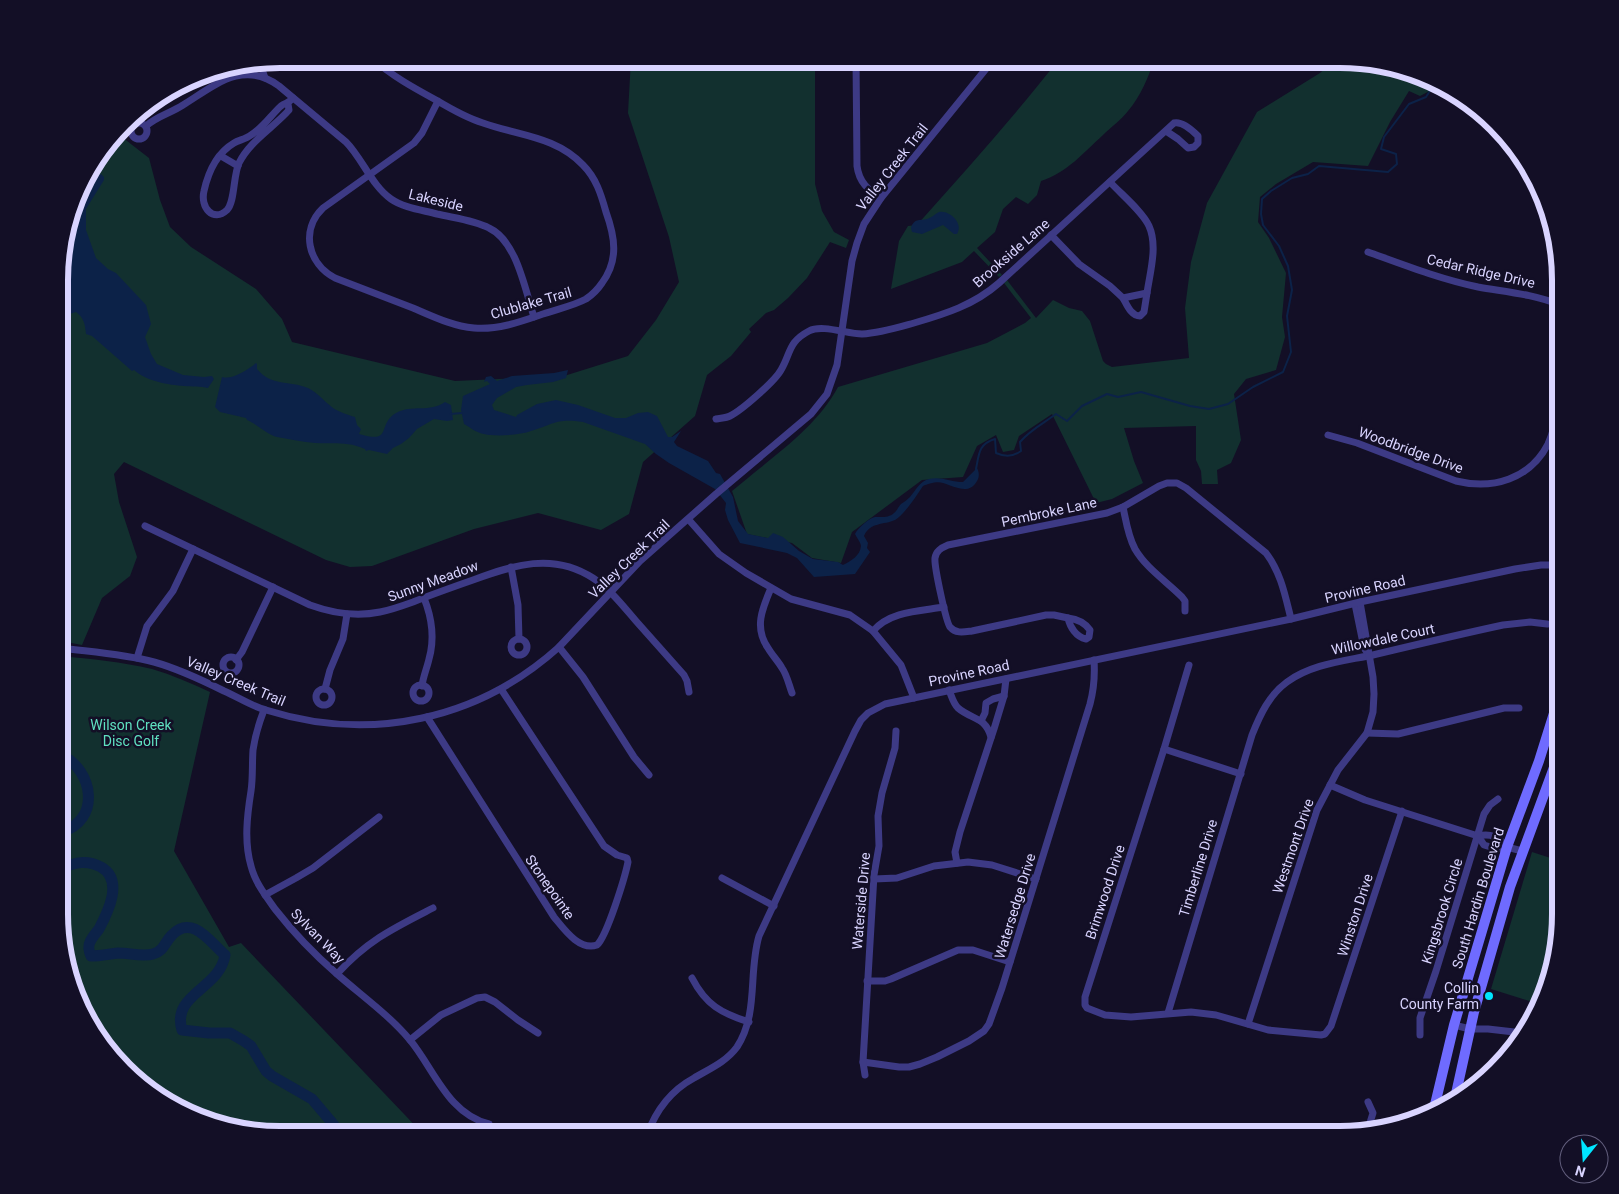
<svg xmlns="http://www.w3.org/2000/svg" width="1619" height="1194" viewBox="0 0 1619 1194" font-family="Roboto,sans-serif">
	<rect width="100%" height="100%" fill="#130f26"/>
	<g fill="#12302f">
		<polygon points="631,59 815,59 815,184 822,211 834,232 849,240 846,248 830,242 807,278 788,298 774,310 766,313 749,329 751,332 731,356 707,375 695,416 643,462 629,514 601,530 538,513 474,529 372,566 350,567 326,560 124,462 114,474 119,502 137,557 130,576 102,598 82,645 61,641 61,251 82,181 118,134 149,158 160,200 170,227 191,247 256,289 282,319 292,342 455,381 564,376 628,356 656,320 679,282 669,237 628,113"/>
		<path d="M 1059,59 L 1155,59 C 1148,77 1141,96 1128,111 C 1121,120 1111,127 1103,135 C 1083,153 1068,172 1041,181 L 1037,195 L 1028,204 L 1016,197 L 1003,209 L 995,232 L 977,248 L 1002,275 L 999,277 L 974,251 L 962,262 L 891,289 L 899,241 L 908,226 L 917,225 C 965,171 1014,117 1059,59 Z"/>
		<path d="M 1336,59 L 1354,59 L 1411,71 L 1439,86 L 1420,96 L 1409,91 L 1390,122 L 1368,166 L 1313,162 L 1276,184 L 1260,197 L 1258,222 L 1269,238 L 1286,273 L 1282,317 L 1285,337 L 1276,370 L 1246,379 L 1234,394 L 1241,440 L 1231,463 L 1217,470 L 1218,484 L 1202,484 L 1201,471 L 1196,460 L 1196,426 L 1124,428 L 1134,461 L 1143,483 L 1112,499 L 1096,503 L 1052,414 L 1019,436 L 1014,450 L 1003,452 L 996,435 L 977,446 L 963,477 L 922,480 L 852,532 L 841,563 L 812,558 L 792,543 L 747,534 L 732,491 C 768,460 816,429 838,387 L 987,343 L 1025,323 L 1031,318 L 1004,283 L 1007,280 L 1036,318 L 1053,300 L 1069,308 L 1082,311 L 1090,321 L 1103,361 L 1106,364 L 1112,367 L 1189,358 L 1185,308 L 1191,262 L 1207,203 L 1257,112 L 1320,73 Z"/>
		<path d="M 61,656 C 91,659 122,662 152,669 C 172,675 191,683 210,692 L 174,851 L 229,947 L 241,943 L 424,1135 L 265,1135 L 208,1123 L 145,1089 L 88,1025 L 61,943 Z"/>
		<path d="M 1532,852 L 1560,861 C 1560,909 1562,960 1539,1004 L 1491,989 Z"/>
	</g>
	<g fill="#0c2248">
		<path d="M 101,174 L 104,177 L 104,180 L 86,209 L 86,230 L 96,258 L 108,269 L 116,273 L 146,305 L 151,324 L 145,337 L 151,354 L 157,364 L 183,375 L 204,377 L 212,376 L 214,379 L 208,388 C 201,386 192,387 184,386 C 169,385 146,381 134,370 L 132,371 L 92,336 L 86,334 C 85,324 84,318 76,312 L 63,316 L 61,314 L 61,251 L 82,181 L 83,179 L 96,177 Z"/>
		<path d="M 939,212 C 950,210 964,224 957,234 L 954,234 L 943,225 L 922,234 L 912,232 L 911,228 C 914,218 919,221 927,219 C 931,218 935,214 939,212 Z"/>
		<path d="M 256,363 L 257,364 L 257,369 C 272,387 289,380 308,388 C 318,393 324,401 333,408 C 339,412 348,415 355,417 L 357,425 L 361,429 L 359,434 C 394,444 376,425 396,413 C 412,404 430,413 445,402 L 451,405 L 453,420 L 447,421 L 434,419 L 417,429 L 409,438 L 401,444 L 393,448 L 387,454 L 369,450 L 366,451 L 365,449 C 347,441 334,444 315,443 C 303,442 290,439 277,437 C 268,435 257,424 247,420 L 246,418 L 220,412 L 215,407 L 222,377 C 232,380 248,370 256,363 Z"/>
		<path d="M 568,370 L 566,378 L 553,382 L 527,385 L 516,387 L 497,398 L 492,405 L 494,410 L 516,417 L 517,415 L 537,404 L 556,400 L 578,405 L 615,418 L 626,418 L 638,413 L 648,412 L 657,416 L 668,437 L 672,437 L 681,431 L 674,442 L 677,446 L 708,461 L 716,473 L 720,474 L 733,497 L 738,521 L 748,534 L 768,538 L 773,533 L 783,537 L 799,551 L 813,559 L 838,562 L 843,565 C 851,561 860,556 861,546 C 861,543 857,538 855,534 C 858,528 869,518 875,517 C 881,517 889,518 894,513 C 897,511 898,507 901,504 C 904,502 907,500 910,497 C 916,490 919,482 929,479 C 940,476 952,482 963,482 L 975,470 L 976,466 C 979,471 980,476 977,481 C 969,496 954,486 943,483 C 937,481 928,484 923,486 C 917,495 904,515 895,520 C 884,525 870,522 864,536 L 868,543 L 867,548 L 870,552 L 855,574 L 814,577 L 797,558 L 787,553 L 740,543 L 728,520 L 725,510 L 726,503 L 715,489 L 669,463 L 656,454 L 645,444 L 583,422 C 557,418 554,424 531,431 C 520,435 496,437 484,434 C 477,433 471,428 464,424 L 461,410 L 463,396 L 490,384 L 487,381 L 484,382 L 486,377 L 491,376 L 497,381 L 512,376 L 554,373 Z"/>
		<polygon points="913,1132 973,1133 980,1135 902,1135"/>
	</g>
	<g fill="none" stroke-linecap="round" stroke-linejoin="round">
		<g stroke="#0c2248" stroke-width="2">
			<polyline points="450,414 462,413"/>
			<path d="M 976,469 C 979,455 978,444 995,439 L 996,453 C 1005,457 1013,457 1021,451 L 1020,442 C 1030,430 1044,423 1056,414 L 1067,421 L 1082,406 L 1107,394 L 1118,397 L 1141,392 L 1190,406 L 1209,409 L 1228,404 L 1253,387 L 1283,372 L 1291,352 L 1287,316 L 1292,290 L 1288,266 L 1279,246 L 1263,225 L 1261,214 L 1262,199 L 1271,191 L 1292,178 L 1308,174 L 1319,166 L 1388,172 L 1397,164 L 1396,154 L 1381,149 L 1384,137 L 1409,104 L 1426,97 L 1435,83"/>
		</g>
		<g stroke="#0c2248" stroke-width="11">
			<path d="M 61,755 C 94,770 101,821 61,832"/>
			<path d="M 61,868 C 75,863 86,859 101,867 C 124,880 108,912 99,929 C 96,933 92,937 90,942 C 88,946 89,952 91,956 C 100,956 109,954 118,953 C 129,953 143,957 153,954 C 164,951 164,943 172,935 C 192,914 210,942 225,955 C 220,989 171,994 182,1030 L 209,1033 L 230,1033 L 244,1041 L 251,1046 L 266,1071 L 272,1076 L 312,1099 L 334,1125 L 333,1135"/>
		</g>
		<g stroke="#3d3a85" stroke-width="7">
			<path d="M 373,59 C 392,76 414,88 436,100 C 451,109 467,118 483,123 C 519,136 555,136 583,165 C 596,178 601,194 606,212 C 615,237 619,260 602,283 C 598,289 592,295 586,299 C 573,306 557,309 543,314 C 520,322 498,330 474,328 C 452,326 432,316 413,308 C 387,298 361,288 335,278 C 308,264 300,230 323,208 L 414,143 L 422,133 L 438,101"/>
			<path d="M 566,59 C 576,65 584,68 593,59"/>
			<path d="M 856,59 L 857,166 C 859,182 868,190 881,198"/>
			<polyline points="1233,59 1247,62 1261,59"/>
			<polyline points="257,63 261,66 265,78"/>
			<path d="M 288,104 L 289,110 C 273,128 250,141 239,163 C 233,176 235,202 227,210 C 213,223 200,207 204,191 C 208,173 217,153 234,143 C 239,140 246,139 251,135 C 264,127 271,115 281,106 C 286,102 288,104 293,98"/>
			<circle cx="139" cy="131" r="8"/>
			<path d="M 146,126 C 157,116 171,113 183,105 C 214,86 243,59 279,86 L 346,142 C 362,158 372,186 391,199 C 404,208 422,210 437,214 C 454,218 474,220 489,228 C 517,241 525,290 534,317"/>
			<polyline points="221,156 238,166"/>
			<path d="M 1051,235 L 1079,264 L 1110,286 L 1123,298 L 1147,293 C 1150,272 1158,246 1149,226 C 1143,212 1121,194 1110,182"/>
			<path d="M 1368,252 C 1404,265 1440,279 1478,287 C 1506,292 1533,294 1560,305"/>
			<path d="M 1123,298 C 1127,305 1131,316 1140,316 L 1144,312 L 1147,293"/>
			<path d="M 716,419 C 720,418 726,418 730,416 C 742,410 775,381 781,370 C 791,353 788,342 809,331 C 822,324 847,334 862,334 C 880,333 896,328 914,323 C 945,314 974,305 999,283 L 1174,123 C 1182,121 1192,130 1198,136 L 1198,143 L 1194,147 L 1188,148 L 1178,139 L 1166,131"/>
			<path d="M 1328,435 L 1357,443 L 1456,481 C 1493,490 1530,479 1548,444 C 1554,431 1557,417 1560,403"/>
			<path d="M 1123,507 C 1126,521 1128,536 1135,549 C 1146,568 1166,581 1182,597 L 1185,601 L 1185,611"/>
			<polyline points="689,520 719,554 746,573 791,599 850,615 873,631 901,665 914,698"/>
			<path d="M 145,526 L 310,605 C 332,613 356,617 380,612 C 391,610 402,606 413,602 C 433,594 453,587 473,580 C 514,565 553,552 593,578 C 610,589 623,606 636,621 C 652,639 668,657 684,675 L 687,681 L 689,692"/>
			<polyline points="511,567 518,605 519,639"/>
			<path d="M 771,588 C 762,609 754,628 768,648 C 772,655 778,661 782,668 C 787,675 789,685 792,693"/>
			<polyline points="1355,604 1364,648 1369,655"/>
			<path d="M 1068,618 L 1054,615 L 1046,615 L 972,631 C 964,632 956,634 950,627 C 946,622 934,566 935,558 C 936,551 941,548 948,545 L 1107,513 L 1123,507 L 1159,486 L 1167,483 L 1177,483 L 1186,488 L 1266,553 C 1281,573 1285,595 1291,619"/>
			<path d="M 1068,618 C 1077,619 1085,623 1090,630 L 1089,637 L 1086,639 C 1076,637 1070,627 1068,618 Z"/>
			<path d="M 873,631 C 890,611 920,611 944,607"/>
			<circle cx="519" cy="647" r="8"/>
			<polyline points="559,647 583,677 634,757 649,775"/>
			<path d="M 61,648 C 92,652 124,654 154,662 C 179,669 202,680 224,691 C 238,697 251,706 266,710 C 370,743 478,720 559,647 L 640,561 L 716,494 L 811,414 L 827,394 L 837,365 L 852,261 L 857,243 L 864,224 L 881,198 L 994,59"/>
			<circle cx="231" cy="665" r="8"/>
			<polyline points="137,658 147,626 173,591 193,549"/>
			<polyline points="236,660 242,652 273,587"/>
			<polyline points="1189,665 1164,749 1085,997 1085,1005 1087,1008 1105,1015 1131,1017 1191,1012 1216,1015 1268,1030 1321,1035 1325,1034 1331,1026 1402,811"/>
			<circle cx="421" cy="693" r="8"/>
			<path d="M 422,686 C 423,677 427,668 429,659 C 435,638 432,618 424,598"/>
			<polyline points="325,689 330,670 343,639 347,614"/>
			<circle cx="324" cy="697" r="8"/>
			<path d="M 949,690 C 952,697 953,703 958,708 C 972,720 985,716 991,737"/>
			<path d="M 264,710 C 259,723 255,736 253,750 C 252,764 253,778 251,791 C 247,816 244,842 251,866 C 255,882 265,895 275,909 C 293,932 315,955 337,974 C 362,996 389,1015 410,1040 C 434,1069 448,1114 489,1124"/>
			<path d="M 427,717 L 554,917 C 564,929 579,951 597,945 C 607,936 625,877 628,862 L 627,858 L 617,855 L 604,846 L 501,689"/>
			<polyline points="981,721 985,713 986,703 993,699 1004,696"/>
			<polyline points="1367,733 1398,734 1504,708 1519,708"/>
			<polyline points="1164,749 1241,774"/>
			<path d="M 1330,785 L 1365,800 L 1478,836 C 1491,833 1499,837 1507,847"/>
			<polyline points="1478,836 1484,845 1497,849 1507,847 1522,851"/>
			<polyline points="957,863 955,852 960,832 994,729 1004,696 1006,679"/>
			<polyline points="722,878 774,906"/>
			<polyline points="874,879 897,878 934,866 968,862 992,865 1036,879"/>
			<polyline points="265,895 296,878 313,868 379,817"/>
			<path d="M 337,974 C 368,940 394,928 433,908"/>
			<path d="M 692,978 C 706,1005 721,1013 749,1022"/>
			<polyline points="867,981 885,981 891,979 958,950 973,950 1010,962"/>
			<path d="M 1168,1013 L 1252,735 C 1260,715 1269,695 1287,682 C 1313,663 1347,661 1377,654 C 1419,644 1461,634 1503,625 L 1530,622 L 1547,624"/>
			<polyline points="1248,1024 1317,810 1338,770 1367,733 1373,712 1374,694 1373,677 1360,602"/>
			<polyline points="1454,1025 1470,1029 1488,1029 1523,1033"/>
			<polyline points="1420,1035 1420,1018 1436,971 1484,814 1490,805 1498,799"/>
			<polyline points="410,1040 441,1015 477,998 485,997 495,1002 518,1020 538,1033"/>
			<path d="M 863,1062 L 899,1067 L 909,1067 L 920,1064 L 937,1057 L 969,1041 L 984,1031 L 989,1024 L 1002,988 L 1090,704 C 1094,689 1095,675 1094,660"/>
			<polyline points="865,1075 863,1062 874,875 879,846 878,816 882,793 895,748 896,731"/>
			<polyline points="1368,1102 1373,1113 1368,1129"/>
			<path d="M 647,1135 C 656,1110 670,1091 694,1078 C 709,1069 726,1062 737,1047 C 759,1013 748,973 759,936 L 855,731 L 861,720 L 868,713 L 885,704 L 1291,619 L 1360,602 L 1515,569 L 1541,565 L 1560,565"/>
		</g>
		<g stroke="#6f6bff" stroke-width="10">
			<polyline points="1455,1098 1474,1012 1510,887 1560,751"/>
			<polyline points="1433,1113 1454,1025 1507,847 1539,761 1560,694"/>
		</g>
	</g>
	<circle fill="#00e5ff" stroke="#130f26" stroke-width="2" cx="1489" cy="996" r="5"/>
	<g text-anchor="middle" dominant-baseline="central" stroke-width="5" stroke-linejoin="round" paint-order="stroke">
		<g font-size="14" fill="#d9d4ff" stroke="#130f26">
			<text transform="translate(892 167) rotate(-52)">Valley Creek Trail</text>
			<text transform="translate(436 200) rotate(14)">Lakeside</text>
			<text transform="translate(1011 253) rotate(-41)">Brookside Lane</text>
			<text transform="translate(1481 271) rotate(13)">Cedar Ridge Drive</text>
			<text transform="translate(531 303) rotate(-16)">Clublake Trail</text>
			<text transform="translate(1411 450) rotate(20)">Woodbridge Drive</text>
			<text transform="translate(1049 512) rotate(-12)">Pembroke Lane</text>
			<text transform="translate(629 559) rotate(-44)">Valley Creek Trail</text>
			<text transform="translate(433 581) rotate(-20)">Sunny Meadow</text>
			<text transform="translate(1365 589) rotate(-13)">Provine Road</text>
			<text transform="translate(1383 639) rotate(-12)">Willowdale Court</text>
			<text transform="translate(969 673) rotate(-12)">Provine Road</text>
			<text transform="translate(236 681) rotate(23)">Valley Creek Trail</text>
			<text transform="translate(1293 846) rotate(-71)">Westmont Drive</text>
			<text transform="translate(1198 868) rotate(-73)">Timberline Drive</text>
			<text transform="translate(550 887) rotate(55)">Stonepointe</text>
			<text transform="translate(1105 892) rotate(-72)">Brimwood Drive</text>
			<text transform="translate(1478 898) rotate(-73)">South Hardin Boulevard</text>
			<text transform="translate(861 901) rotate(-85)">Waterside Drive</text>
			<text transform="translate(1015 906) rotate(-73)">Watersedge Drive</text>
			<text transform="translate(1442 911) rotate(-73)">Kingsbrook Circle</text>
			<text transform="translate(1355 915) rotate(-72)">Winston Drive</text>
			<text transform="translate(318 936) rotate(46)">Sylvan Way</text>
		</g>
		<g font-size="14" fill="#5fe0c0" stroke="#130f26">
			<text x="131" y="725">Wilson Creek<tspan x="131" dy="16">Disc Golf</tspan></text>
		</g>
		<g font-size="14" fill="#d9d4ff" stroke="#130f26" text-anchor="end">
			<text x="1479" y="988">Collin<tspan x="1479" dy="16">County Farm</tspan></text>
		</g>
	</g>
	<path d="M0 0H1619V1194H0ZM280 68H1340A212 212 0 0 1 1552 280V914A212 212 0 0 1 1340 1126H280A212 212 0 0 1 68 914V280A212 212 0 0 1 280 68Z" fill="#130f26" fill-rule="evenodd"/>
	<path fill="none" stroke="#d9d4ff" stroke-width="6" d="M280 68H1340A212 212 0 0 1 1552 280V914A212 212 0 0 1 1340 1126H280A212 212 0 0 1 68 914V280A212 212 0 0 1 280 68Z"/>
	<g transform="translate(1584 1159) rotate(197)"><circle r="24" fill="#130f26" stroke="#625e7d"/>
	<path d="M0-4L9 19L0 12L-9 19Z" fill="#00e5ff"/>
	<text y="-8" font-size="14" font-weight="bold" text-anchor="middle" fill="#d9d4ff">N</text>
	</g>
</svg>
